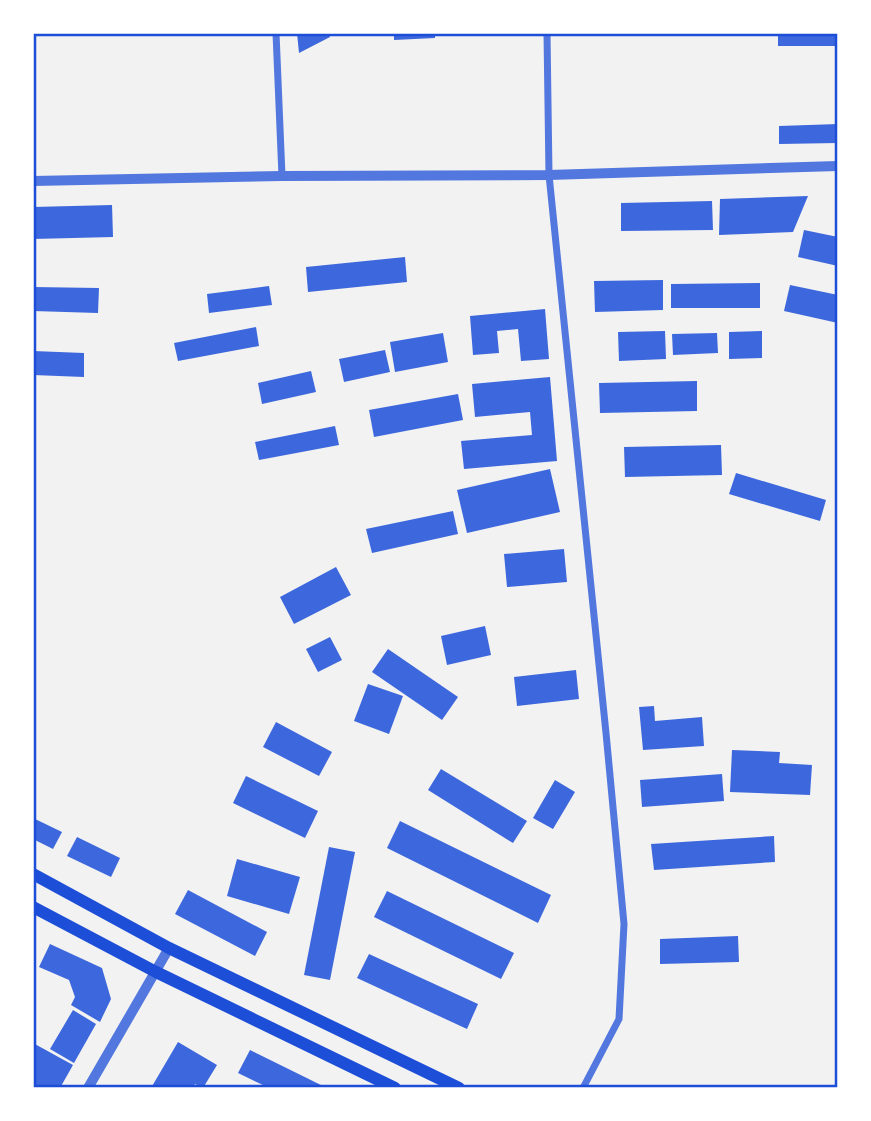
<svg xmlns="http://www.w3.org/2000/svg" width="871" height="1121" viewBox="0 0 871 1121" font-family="Bitter,serif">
	<rect width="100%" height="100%" fill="#f2f2f2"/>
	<g fill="#3d67dc">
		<polygon points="297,33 329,33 330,37 299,53"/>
		<polygon points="394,33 435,33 435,38 394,40"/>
		<rect x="778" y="33" width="60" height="13"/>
		<polygon points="838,124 838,143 779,144 779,126"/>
		<polygon points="808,196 793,232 719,235 720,199"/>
		<polygon points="712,201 713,230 621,231 621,203"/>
		<polygon points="112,205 113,237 33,239 33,207"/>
		<polygon points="804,230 838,237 838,266 798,257"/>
		<polygon points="405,257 407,282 308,292 306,267"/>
		<polygon points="663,280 663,310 595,312 594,281"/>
		<polygon points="760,283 760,308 671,308 671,284"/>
		<polygon points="790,285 838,295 838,323 784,311"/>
		<polygon points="269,286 272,305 209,313 207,294"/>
		<polygon points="33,287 99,288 98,313 33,311"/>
		<polygon points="545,309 549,359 521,361 518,329 497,331 499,353 473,355 470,316"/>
		<polygon points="256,327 259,346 178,361 174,343"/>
		<polygon points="665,331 666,359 619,361 618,332"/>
		<polygon points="762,331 762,358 729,359 729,332"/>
		<polygon points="443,333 448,362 395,372 390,342"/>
		<polygon points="717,333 718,353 673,355 672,334"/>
		<polygon points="385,350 390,372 344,382 339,359"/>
		<polygon points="33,351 84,353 84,377 33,375"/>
		<polygon points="311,371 316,392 262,404 258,383"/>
		<polygon points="550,377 557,461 464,469 461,441 532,435 530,412 475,417 472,384"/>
		<polygon points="697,381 697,411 600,413 599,383"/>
		<polygon points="458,394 463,420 374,437 369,410"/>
		<polygon points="335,426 339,445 259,460 255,442"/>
		<polygon points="721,445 722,475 625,477 624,447"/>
		<polygon points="550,469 560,512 467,533 457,490"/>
		<polygon points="736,473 826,500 820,521 729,494"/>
		<polygon points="453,511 458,534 372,553 366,529"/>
		<polygon points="564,549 567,582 507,587 504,554"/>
		<polygon points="336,567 351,595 294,624 280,597"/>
		<polygon points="485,626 491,655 447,665 441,636"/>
		<polygon points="330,637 342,660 318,672 306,649"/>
		<polygon points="388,649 458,697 442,720 372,672"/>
		<polygon points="576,670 579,699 517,706 514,677"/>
		<polygon points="368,684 403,696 389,734 354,721"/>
		<polygon points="654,706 655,721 702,717 704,746 643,750 639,707"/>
		<polygon points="276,722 332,752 319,776 263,747"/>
		<polygon points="732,750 780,752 779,763 812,765 810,795 730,792"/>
		<polygon points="441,769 527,821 513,843 428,790"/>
		<polygon points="722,774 724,801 642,807 640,780"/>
		<polygon points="246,776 318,811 305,838 233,803"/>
		<polygon points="555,780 575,792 553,829 533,818"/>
		<polygon points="33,818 62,832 53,849 33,839"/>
		<polygon points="400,821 551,895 538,923 387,848"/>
		<polygon points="774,836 775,862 654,870 651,844"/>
		<polygon points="77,837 120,858 111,877 67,856"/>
		<polygon points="329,847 355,852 330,980 304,975"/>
		<polygon points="237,859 300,877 289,914 227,896"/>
		<polygon points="188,890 267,932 255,956 175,914"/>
		<polygon points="387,891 514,953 501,979 374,917"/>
		<polygon points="738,936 739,962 660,964 660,939"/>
		<polygon points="50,944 102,968 111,999 100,1022 71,1005 75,997 69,980 39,967"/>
		<polygon points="369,954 478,1004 467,1029 357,978"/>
		<polygon points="73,1010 96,1024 74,1063 50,1049"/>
		<polygon points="178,1042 217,1065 203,1088 195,1084 193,1088 151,1088"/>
		<polygon points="33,1043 73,1065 60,1088 33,1088"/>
		<polygon points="250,1050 327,1088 269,1088 238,1073"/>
	</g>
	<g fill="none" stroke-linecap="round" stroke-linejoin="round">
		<g stroke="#5277de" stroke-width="7">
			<polyline points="276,33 282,176"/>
			<polyline points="547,33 549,175 606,733 624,924 619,1019 583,1088"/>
		</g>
		<g stroke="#5277de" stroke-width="10">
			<polyline points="33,181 282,176 549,175 838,166"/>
			<polyline points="88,1088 169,948"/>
		</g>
		<g stroke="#1d4ed8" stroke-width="12">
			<polyline points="33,874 169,948 459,1088"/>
			<polyline points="33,907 156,972 395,1088"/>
		</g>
	</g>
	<rect width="871" height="1121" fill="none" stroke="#ffffff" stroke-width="70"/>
	<rect x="35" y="35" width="801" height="1051" fill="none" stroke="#1d4ed8" stroke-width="2.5"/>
</svg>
